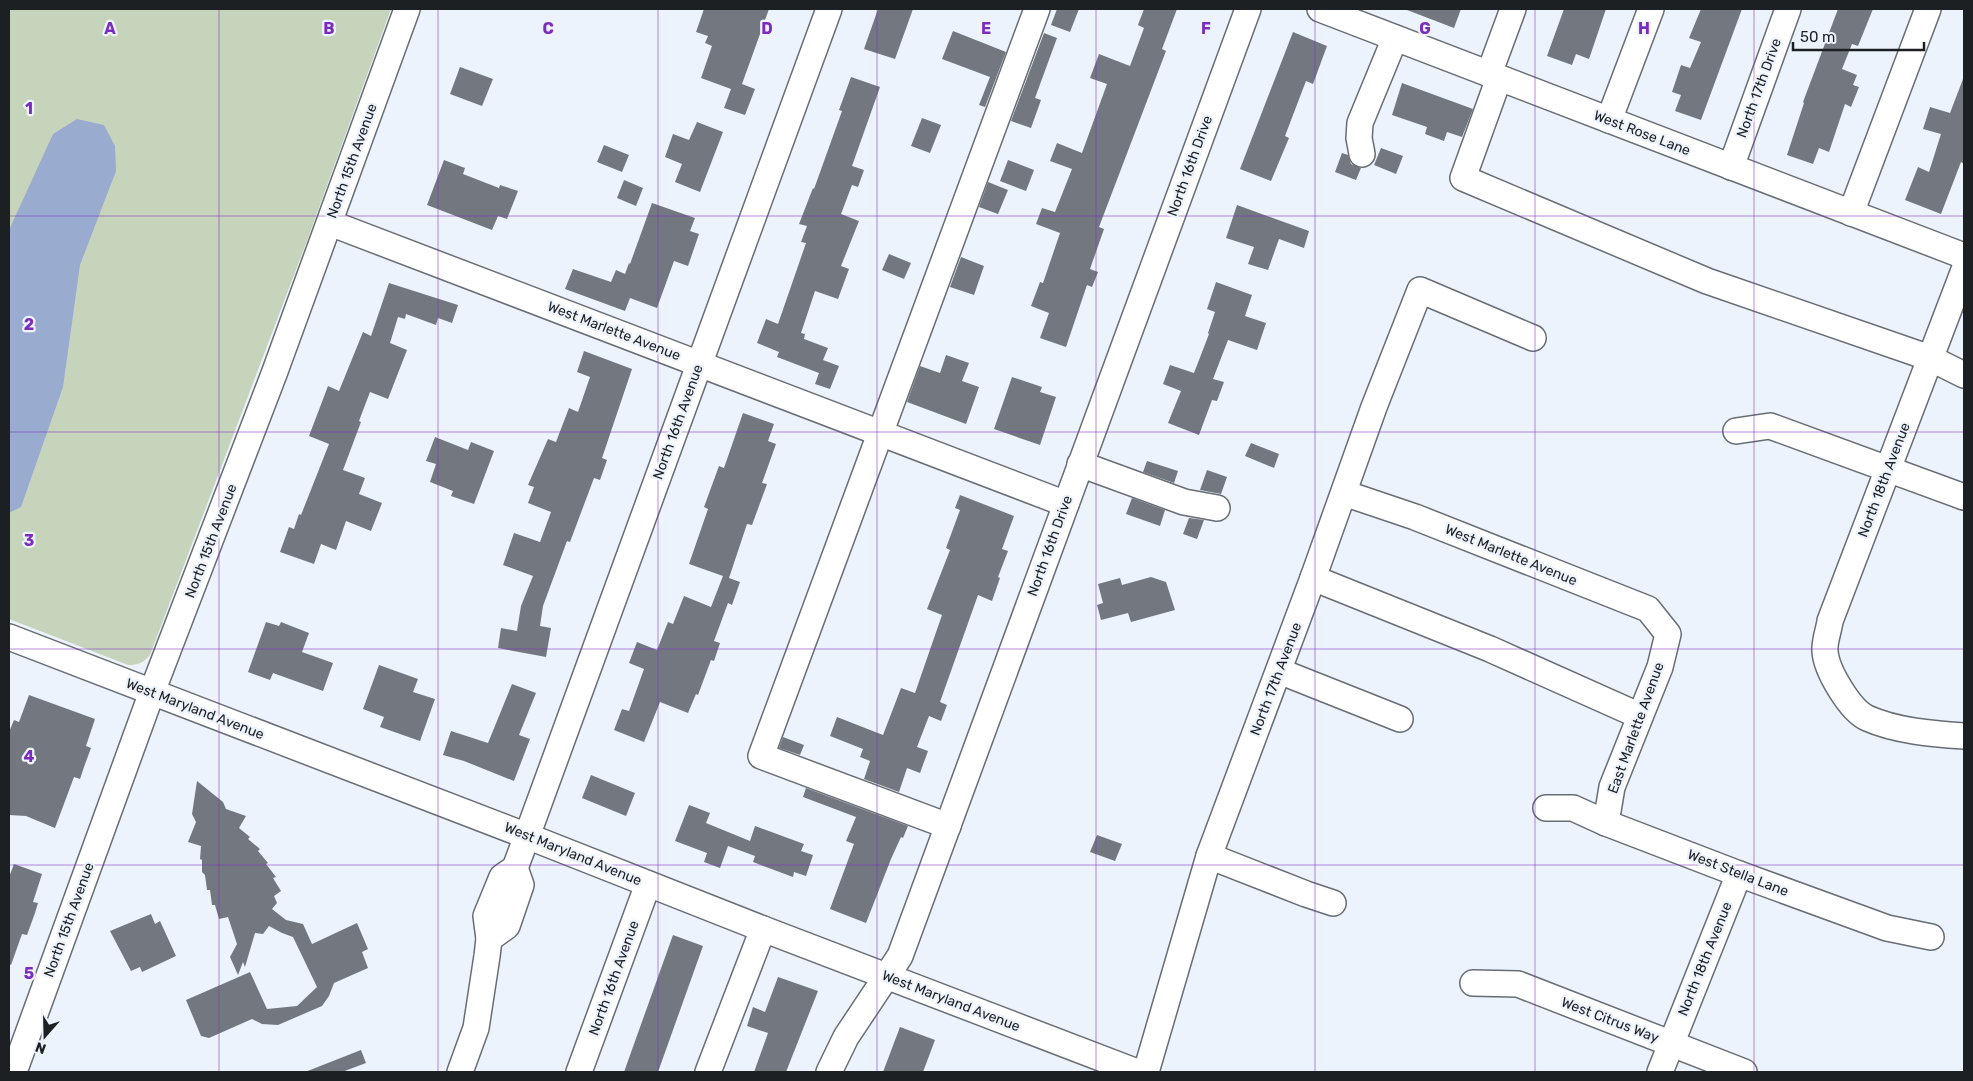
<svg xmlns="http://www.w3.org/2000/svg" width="1973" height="1081" viewBox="0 0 1973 1081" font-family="Rubik,sans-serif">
	<rect width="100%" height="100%" fill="#edf3fc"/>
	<path fill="#c7d4bc" d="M 9,9 L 391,9 L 308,238 L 150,655 C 143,663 138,665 128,665 L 9,619 Z"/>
	<polygon fill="#9aabd0" points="77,119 104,125 115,146 116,171 80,265 63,387 21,507 9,513 9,230 53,134"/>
	<g fill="#737880">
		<polygon points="704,9 769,9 742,84 755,89 745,115 724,108 731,89 701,78 712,46 705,43 708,36 696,32"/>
		<polygon points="878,9 913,9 895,59 864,49"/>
		<polygon points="1057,9 1079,9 1070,32 1051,25"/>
		<polygon points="1144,9 1177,9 1162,49 1166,51 1099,227 1104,229 1090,269 1098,272 1092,287 1087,285 1066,347 1040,338 1049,313 1031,306 1040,282 1043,283 1060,233 1036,224 1042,208 1055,212 1072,169 1050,161 1057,143 1082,153 1107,84 1090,78 1099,54 1130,66 1144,28 1138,25"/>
		<polygon points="1407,9 1461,9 1454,28 1407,10"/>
		<polygon points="1564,9 1606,9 1589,59 1576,54 1572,65 1547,56"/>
		<polygon points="1701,9 1742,9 1701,120 1675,111 1681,95 1672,92 1681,65 1690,68 1701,42 1689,38"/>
		<polygon points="1838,9 1873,9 1858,46 1852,44 1842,69 1857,75 1853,85 1859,87 1851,107 1845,104 1829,152 1819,148 1813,164 1787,155 1804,103 1803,102"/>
		<polygon points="953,31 1006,52 985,107 979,105 990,77 942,59"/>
		<polygon points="1293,32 1327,46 1313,84 1306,81 1285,136 1289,138 1271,181 1240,169"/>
		<polygon points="1044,33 1057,38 1035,98 1041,100 1031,128 1011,121"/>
		<polygon points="460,67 493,79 482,106 450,94"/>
		<polygon points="851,77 880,87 852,166 864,170 858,187 852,185 841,214 859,221 841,266 849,269 838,299 815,291 801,333 805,334 804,339 828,348 823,360 839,366 830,389 815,384 819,373 777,357 779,352 757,343 766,319 778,324 806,243 801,242 807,226 799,224 813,188 814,189 842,111 839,110"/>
		<polygon points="1963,79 1964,79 1964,164 1961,162 1941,214 1905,200 1918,167 1929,172 1941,134 1923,129 1930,107 1950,113"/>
		<polygon points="1402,83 1473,109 1462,137 1447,132 1444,141 1425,134 1427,127 1392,115"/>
		<polygon points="922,118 941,125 930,153 911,146"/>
		<polygon points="697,122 723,132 700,192 675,182 682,164 665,157 673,134 689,140"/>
		<polygon points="604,145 629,155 622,172 597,162"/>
		<polygon points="1381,148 1403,156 1396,174 1374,165"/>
		<polygon points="1342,153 1348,155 1351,164 1361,168 1356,180 1335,172"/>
		<polygon points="444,160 465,168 463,174 499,188 500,185 518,191 507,219 498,216 492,230 427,205"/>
		<polygon points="1008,160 1034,170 1026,191 1000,181"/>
		<polygon points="624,180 643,188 636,206 617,198"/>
		<polygon points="988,182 1008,190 998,214 979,207"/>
		<polygon points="652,203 695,218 690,231 699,234 688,266 674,261 657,308 630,298 625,311 565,289 573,269 611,282 616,270 625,274 629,263 630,264"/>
		<polygon points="1237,205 1309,231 1304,248 1279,239 1268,270 1248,264 1254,247 1226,238"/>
		<polygon points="889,254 911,263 904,279 882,270"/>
		<polygon points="961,257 984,266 974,295 950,287"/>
		<polygon points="1216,282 1252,295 1245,316 1266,323 1257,350 1228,340 1213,379 1224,382 1217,401 1212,400 1199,435 1168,423 1181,391 1163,384 1170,365 1194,373 1209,334 1208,333 1215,312 1207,309"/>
		<polygon points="389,283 458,305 452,323 438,318 436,325 406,314 405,319 398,317 390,343 407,350 388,399 370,392 359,421 361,422 343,470 365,478 359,494 382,503 371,531 346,521 336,550 321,544 314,564 280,552 289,527 294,529 299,514 301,515 329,444 309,436 328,386 339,391 363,332 371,336"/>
		<polygon points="584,351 632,369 602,458 607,460 600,480 594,478 570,542 567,541 543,606 540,626 551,628 546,657 498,648 501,628 517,631 521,606 533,576 503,565 514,533 540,542 551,512 528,503 534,487 528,485 548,439 556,442 569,408 578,412 590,377 577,372"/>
		<polygon points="946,355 969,363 962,381 979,387 966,424 907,402 920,366 940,373"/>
		<polygon points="1012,377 1042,387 1040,392 1056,397 1040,445 994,429"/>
		<polygon points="743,413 774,424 768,441 776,444 762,483 767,484 752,525 747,524 729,578 740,582 732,605 728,603 714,641 720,643 714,661 711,660 698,695 696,694 688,713 660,702 644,742 614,730 622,709 629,711 644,669 629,663 637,642 657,650 668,622 673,624 684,596 711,607 723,576 689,564 708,509 704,507 719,466 724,468"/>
		<polygon points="435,437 468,450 471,442 494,451 474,504 451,496 453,491 430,482 436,464 426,461"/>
		<polygon points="1251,443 1279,454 1274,468 1245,456"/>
		<polygon points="1147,461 1178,471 1174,483 1143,472"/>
		<polygon points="1207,470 1227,477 1221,494 1200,490"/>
		<polygon points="960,495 1014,516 1002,549 1008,551 998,577 1000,578 992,601 978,595 940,702 947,705 941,721 929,716 917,747 928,751 920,773 907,768 899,792 864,779 870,761 860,757 863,749 830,736 837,717 883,735 901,688 915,693 942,615 927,609 950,550 946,548 960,510 955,508"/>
		<polygon points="1132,498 1165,510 1160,526 1126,514"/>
		<polygon points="1189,518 1204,520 1197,539 1183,534"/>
		<polygon points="1151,577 1166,582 1175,610 1131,622 1128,613 1101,620 1097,605 1103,603 1098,584 1120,578 1122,585"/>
		<polygon points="266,622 279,626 281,622 309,633 302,652 333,663 323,691 273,673 270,680 248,672"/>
		<polygon points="379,665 418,679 413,692 435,699 420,741 380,727 384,717 363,709"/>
		<polygon points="512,684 536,693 519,735 530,739 514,781 464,761 443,755 451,731 488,743"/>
		<polygon points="29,695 95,719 86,746 91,748 84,767 80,779 74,777 55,828 26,816 9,815 9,732 14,720 19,722"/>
		<polygon points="783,737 804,745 800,755 779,748"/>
		<polygon points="591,775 635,793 626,816 582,798"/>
		<polygon points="197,781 223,802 226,809 246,816 239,828 250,837 248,839 260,849 258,851 268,863 266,864 276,877 273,878 281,891 274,896 277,903 272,909 286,920 303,924 312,944 357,923 368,949 362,952 368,968 334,983 329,996 322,1006 278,1025 262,1024 252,1019 209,1038 201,1036 186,1000 250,972 267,1009 297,1006 317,987 293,937 282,933 269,926 263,934 255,933 245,967 243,962 238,975 230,957 237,944 228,917 219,919 215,905 212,905 210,890 207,890 205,875 202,872 202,860 200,859 201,846 188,842 196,822 192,814"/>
		<polygon points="806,788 908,826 903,838 901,837 891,859 866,923 830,909 854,844 846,841 856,817 803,797"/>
		<polygon points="689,805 710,813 706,823 750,841 755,826 804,844 801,851 813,855 806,876 794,872 793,877 753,862 755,856 728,846 720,868 704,862 707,853 675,841"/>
		<polygon points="1097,835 1122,844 1115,861 1090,852"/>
		<polygon points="14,864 42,874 33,902 38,903 35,913 27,935 22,934 11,965 9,964 9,877"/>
		<polygon points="151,914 155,924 160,921 176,956 142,972 140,967 131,971 110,931"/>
		<polygon points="673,935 703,946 658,1072 624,1072"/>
		<polygon points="778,977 818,991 786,1072 754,1072 768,1033 747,1026 753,1007 765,1012"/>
		<polygon points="900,1027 935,1040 923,1072 883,1072"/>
		<polygon points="361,1050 366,1063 342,1072 305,1072"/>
	</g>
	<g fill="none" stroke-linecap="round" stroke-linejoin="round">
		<g stroke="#676d74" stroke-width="28">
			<g id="minor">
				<polyline points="1320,9 1964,256"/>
				<polyline points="1489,74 1513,9"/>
				<polyline points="1499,78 1463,178 1707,281 1930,358 1964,375"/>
				<polyline points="1609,120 1651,9"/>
				<polyline points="1362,154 1359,138 1360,123 1395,38"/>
				<polyline points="1731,167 1788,9"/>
				<polyline points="1851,213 1928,9"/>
				<polyline points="330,223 1066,504"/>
				<path d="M 1964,270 L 1830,621 C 1829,630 1824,642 1825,651 C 1826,670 1850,710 1867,718 C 1896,731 1933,734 1964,736"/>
				<polyline points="1736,431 1770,426 1964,497"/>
				<polyline points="1080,464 1184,502 1217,508"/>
				<polyline points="1344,493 1415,517 1648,609 1668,634 1660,667 1612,787 1606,823"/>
				<polyline points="1313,578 1490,649 1640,716"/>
				<polyline points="9,637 527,836 763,929 1137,1072"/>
				<polyline points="1279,671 1400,719"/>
				<polyline points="1546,808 1573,808 1606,823 1739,874 1887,928 1931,937"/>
				<polyline points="948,826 761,756 1037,9"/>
				<polyline points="1209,856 1306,894 1333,903"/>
				<polyline points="489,939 507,926 521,885 515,868"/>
				<polyline points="1473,983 1518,984 1744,1072"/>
				<polyline points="14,1072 152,692 274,374 407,9"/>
				<polyline points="460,1072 476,1028 487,956 489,939 486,916 502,877 515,868 527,836 829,9"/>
				<polyline points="579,1072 648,884"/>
				<polyline points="708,1072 763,929"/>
				<polyline points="829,1072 846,1037 900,956 1248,9"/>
				<polyline points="1146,1072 1209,856 1313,578 1374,407 1420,290 1533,338"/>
				<polyline points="1660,1072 1739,874"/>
			</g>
		</g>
		<use href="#minor" stroke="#fff" stroke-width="25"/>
	</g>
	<path fill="none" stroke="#7b2cbf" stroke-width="1" stroke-opacity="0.55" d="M 219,9 L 219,1072M 438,9 L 438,1072M 658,9 L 658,1072M 877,9 L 877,1072M 1096,9 L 1096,1072M 1315,9 L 1315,1072M 1535,9 L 1535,1072M 1754,9 L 1754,1072M 9,216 L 1964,216M 9,432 L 1964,432M 9,649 L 1964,649M 9,865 L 1964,865"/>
	<g text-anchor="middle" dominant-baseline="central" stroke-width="4.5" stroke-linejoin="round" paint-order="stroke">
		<g font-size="14" fill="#1d2023" stroke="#edf3fc">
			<text transform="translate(1759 88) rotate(-70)">North 17th Drive</text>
			<text transform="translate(1642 133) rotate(21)">West Rose Lane</text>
			<text transform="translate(352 161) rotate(-70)">North 15th Avenue</text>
			<text transform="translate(1190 166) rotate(-70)">North 16th Drive</text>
			<text transform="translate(614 331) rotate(21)">West Marlette Avenue</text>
			<text transform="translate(678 422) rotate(-70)">North 16th Avenue</text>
			<text transform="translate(1884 480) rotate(-69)">North 18th Avenue</text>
			<text transform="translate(211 541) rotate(-69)">North 15th Avenue</text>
			<text transform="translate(1050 546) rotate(-70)">North 16th Drive</text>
			<text transform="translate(1511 555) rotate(22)">West Marlette Avenue</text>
			<text transform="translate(1276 679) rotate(-69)">North 17th Avenue</text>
			<text transform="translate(195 709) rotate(21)">West Maryland Avenue</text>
			<text transform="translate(1636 728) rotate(-70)">East Marlette Avenue</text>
			<text transform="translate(573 854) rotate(22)">West Maryland Avenue</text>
			<text transform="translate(1738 873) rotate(21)">West Stella Lane</text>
			<text transform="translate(69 920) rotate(-70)">North 15th Avenue</text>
			<text transform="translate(1705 959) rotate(-68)">North 18th Avenue</text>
			<text transform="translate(614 978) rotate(-70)">North 16th Avenue</text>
			<text transform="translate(951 1001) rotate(21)">West Maryland Avenue</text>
			<text transform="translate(1610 1020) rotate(21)">West Citrus Way</text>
		</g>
	</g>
	<g font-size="16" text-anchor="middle" font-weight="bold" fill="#7b2cbf" stroke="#edf3fc" stroke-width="4.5" stroke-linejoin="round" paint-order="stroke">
		<text x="110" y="34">A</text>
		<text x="329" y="34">B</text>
		<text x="548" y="34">C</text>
		<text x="767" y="34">D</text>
		<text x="986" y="34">E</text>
		<text x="1206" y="34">F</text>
		<text x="1425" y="34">G</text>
		<text x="1644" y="34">H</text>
		<text x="29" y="114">1</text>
		<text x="29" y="330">2</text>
		<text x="29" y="546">3</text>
		<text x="29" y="762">4</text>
		<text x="29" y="979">5</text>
	</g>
	<rect width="1973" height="1081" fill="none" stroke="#1d2023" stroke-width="20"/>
	<g transform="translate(45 1036) rotate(200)" stroke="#edf3fc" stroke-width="4" paint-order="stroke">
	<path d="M0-4L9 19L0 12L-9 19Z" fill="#1d2023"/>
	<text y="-8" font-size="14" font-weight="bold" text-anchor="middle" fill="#1d2023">N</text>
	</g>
	<path d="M1793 42v8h131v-8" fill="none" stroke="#1d2023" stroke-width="2.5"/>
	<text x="1800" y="42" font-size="15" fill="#1d2023" stroke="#edf3fc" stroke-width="4" paint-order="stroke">50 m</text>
</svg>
